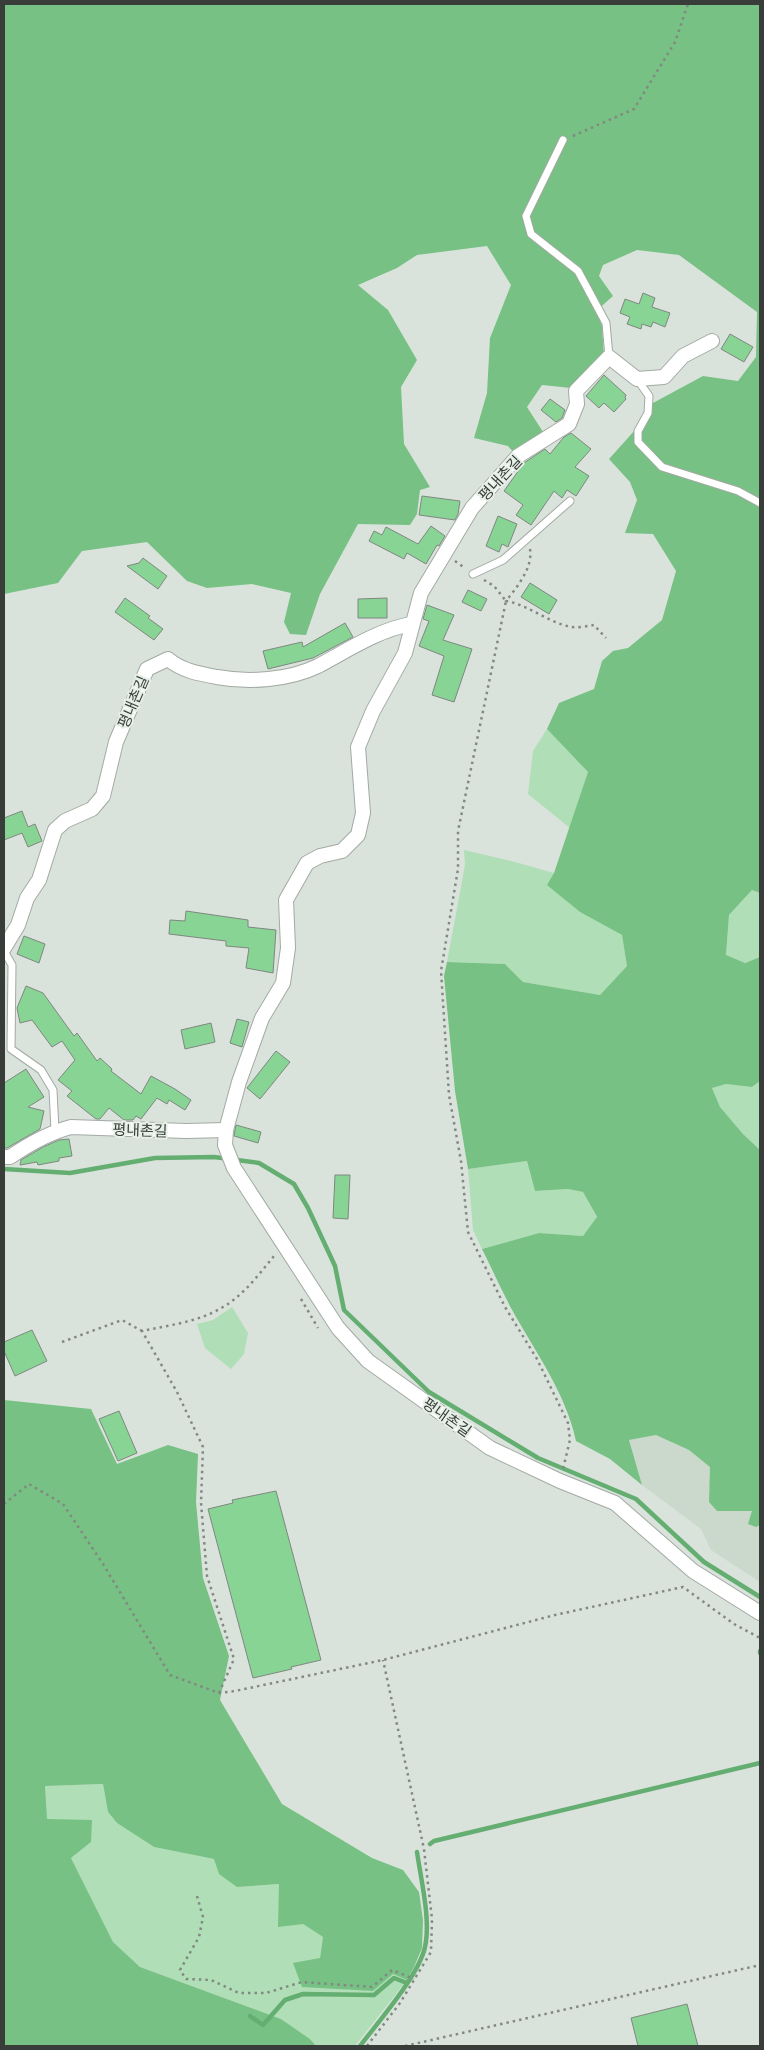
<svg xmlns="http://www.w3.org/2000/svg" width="764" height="2050" viewBox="0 0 764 2050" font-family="Mulish,'Noto Sans KR',sans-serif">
	<rect width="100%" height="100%" fill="#dae3db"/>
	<polygon fill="#cad9cb" points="656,1435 689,1450 711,1467 709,1502 752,1511 756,1527 760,1525 760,1582 711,1550 701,1529 642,1485 629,1440"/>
	<g fill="#b0deb7">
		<polygon points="547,729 588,772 570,828 528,794 533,751"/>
		<polygon points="464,850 515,862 554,873 548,885 580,912 622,935 627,966 600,995 523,982 505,964 447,962 465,865"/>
		<polygon points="752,890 760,893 760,957 745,963 726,956 729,915"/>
		<polygon points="760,1081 760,1150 743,1134 720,1107 712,1088 726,1084 752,1087"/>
		<polygon points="527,1161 535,1191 568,1189 583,1192 597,1218 583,1236 539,1233 482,1249 473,1230 468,1169"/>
		<polygon points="232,1307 248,1333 244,1354 231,1369 205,1348 197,1324 213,1320"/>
		<polygon points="103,1784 108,1812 117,1823 154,1847 214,1859 237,1887 279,1884 303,1924 323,1937 320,1958 393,1974 407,1980 355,2046 316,2046 310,2039 281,2019 140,1967 113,1942 71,1858 91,1842 46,1819 45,1786"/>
	</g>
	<g fill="#76c183">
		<path d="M 4,4 L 760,4 L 760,893 L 752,890 L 729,915 L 726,955 L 745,963 L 760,957 L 760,1081 L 752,1087 L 726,1084 L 712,1088 L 720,1107 L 743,1134 L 760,1150 L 760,1525 L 756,1527 L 748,1524 L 752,1511 L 717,1511 L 709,1502 L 710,1467 L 689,1450 L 656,1435 L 629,1440 L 642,1485 L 610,1459 L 576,1441 C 566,1393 534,1350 511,1308 C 501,1289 492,1269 482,1249 L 539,1233 L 583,1236 L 597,1217 L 583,1192 L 568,1189 L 535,1191 L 527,1161 L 468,1169 L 455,1091 L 444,976 L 447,962 L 505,964 L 523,982 L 600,995 L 627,966 L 622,935 L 580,912 L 547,885 L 554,873 L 588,772 L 547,729 L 559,703 L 594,689 L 602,661 L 613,651 L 628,648 L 662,620 L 676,571 L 653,534 L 625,533 L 637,500 L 630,482 L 609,459 L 635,430 L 643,431 L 650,417 L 653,403 L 703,376 L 738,381 L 756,357 L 757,312 L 679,255 L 637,250 L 603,265 L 599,276 L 613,296 L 596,311 L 602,326 L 604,357 L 571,388 L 542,385 L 527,407 L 545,435 L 515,454 L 508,446 L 474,438 L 487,393 L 490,338 L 511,285 L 487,246 L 417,255 L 397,268 L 358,285 L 388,310 L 417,360 L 401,387 L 404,444 L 430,487 L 420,490 L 417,514 L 410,525 L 358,524 L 320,594 L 306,635 L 290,634 L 284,622 L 291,593 L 252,584 L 207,588 L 187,581 L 147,542 L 82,551 L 58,583 L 4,594 Z"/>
		<polygon points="4,1400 91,1409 117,1464 168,1445 198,1454 196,1502 203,1578 229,1656 220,1700 282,1804 372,1858 403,1870 419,1892 423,1920 422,1948 414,1967 407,1980 393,1974 373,1991 302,1987 293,1963 320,1958 323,1937 303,1924 278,1927 279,1884 237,1887 219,1874 214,1859 154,1847 117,1823 108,1812 103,1784 45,1786 47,1819 92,1820 91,1842 71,1858 113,1942 140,1967 281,2019 310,2039 316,2046 4,2046"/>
	</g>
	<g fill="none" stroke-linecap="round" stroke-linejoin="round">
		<g stroke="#64ae72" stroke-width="4.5">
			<polyline points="4,1169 70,1173 155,1158 214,1157 259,1163 294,1184 308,1208 335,1266 344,1310 429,1392 538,1458 636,1499 704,1562 760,1597"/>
			<polyline points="760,1651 760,1653"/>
			<polyline points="430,1844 434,1841 760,1763"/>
			<polyline points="250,2016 263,2025 285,2000 303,1994 374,1995 394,1978 407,1983"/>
			<path d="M 360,2046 C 379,2021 419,1975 425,1947 C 431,1920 421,1880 417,1852"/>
		</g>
	</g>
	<g fill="#88d495" stroke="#7f8780">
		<polygon points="643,293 655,298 652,307 670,313 665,327 653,322 651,327 642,324 641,329 627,324 630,317 620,313 625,299 639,304"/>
		<polygon points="730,334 753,347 744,362 721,349"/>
		<polygon points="604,375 626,395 625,398 626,399 614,412 604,403 599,408 586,396"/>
		<polygon points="550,399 565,410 562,418 556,422 541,410"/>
		<polygon points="571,433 591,449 575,467 589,476 576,496 567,490 562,498 554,491 531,525 516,515 523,505 504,491 524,463 545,449 550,454 564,437"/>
		<polygon points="422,496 460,501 458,514 455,520 419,515"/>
		<polygon points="498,516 517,524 508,547 502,544 499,552 486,546"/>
		<polygon points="431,526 445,536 439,546 437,545 426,564 407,553 404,559 369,541 374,531 382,535 386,527 418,544"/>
		<polygon points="143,558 167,576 158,589 127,566 139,563"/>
		<polygon points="530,583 557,600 549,614 521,597"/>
		<polygon points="468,590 487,599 481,611 462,602"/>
		<polygon points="125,598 150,616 148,618 163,629 154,640 115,612"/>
		<polygon points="387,598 387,618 358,618 358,599"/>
		<polygon points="427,605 454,615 443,640 472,649 454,702 432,695 444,656 419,646 429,621 423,619"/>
		<polygon points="345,623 353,637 313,658 268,669 263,651 302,642 303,647"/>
		<polygon points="22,811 28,827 35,824 42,841 28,847 22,833 4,840 4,818"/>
		<polygon points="186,911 248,920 248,927 276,930 273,973 246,968 249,948 226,946 226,941 169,934 170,920 185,921"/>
		<polygon points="24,936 45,944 39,963 17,954"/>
		<polygon points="26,986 43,993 74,1036 77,1033 97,1061 100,1058 112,1069 111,1071 141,1094 151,1076 175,1089 191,1100 185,1110 169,1100 167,1104 157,1098 141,1119 136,1116 133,1120 124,1120 109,1108 100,1119 96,1119 67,1096 72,1091 58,1080 75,1060 62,1041 52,1047 32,1020 20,1023 17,1008"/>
		<polygon points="237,1019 249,1022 242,1047 230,1043"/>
		<polygon points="211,1023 215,1042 185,1049 181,1030"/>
		<polygon points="276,1051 290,1062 260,1099 247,1088"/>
		<polygon points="26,1069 44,1097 28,1107 44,1111 40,1129 7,1148 4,1148 4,1083"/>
		<polygon points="236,1125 261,1132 258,1143 234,1136"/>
		<polygon points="69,1139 72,1156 59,1158 59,1161 38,1165 37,1162 20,1165 21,1160 43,1147 59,1140"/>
		<polygon points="335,1175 350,1175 348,1219 333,1218"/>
		<polygon points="32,1330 47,1361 15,1376 4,1351 4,1342"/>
		<polygon points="119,1411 137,1453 118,1461 99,1419"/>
		<polygon points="276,1491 321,1660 291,1667 292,1669 253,1678 208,1509 233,1503 232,1500"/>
		<polygon points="687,2004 698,2046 638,2046 631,2018"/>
	</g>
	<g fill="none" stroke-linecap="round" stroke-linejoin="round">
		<g stroke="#a2aaa3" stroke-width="9">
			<g id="service">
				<polyline points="563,140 526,216 531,234 578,271 606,323 609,357"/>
				<polyline points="637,379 649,396 648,413 638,431 638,442 662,467 738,491 760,503"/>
				<polyline points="473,574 503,560 570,501"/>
				<polyline points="4,951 12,965 11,1049 41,1070 53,1090 55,1131"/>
			</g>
		</g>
		<g stroke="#a2aaa3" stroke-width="16">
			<g id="minor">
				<polyline points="712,341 683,356 664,377 637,379 609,357 576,391 577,404 569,424 518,456 472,508 421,593 405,653 373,711 358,747 363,813 358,835 342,851 320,856 307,863 286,900 288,948 283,983 262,1018 239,1082 226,1130 225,1145 234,1168 338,1328 368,1361 490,1448 560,1481 615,1503 693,1571 760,1613"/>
				<path d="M 4,948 L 18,925 L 27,898 L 39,880 L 55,830 L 65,821 L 92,809 L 103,796 L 116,742 L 147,669 L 168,659 C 182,671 200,674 217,677 C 249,683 289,680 318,666 C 348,650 378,630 411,624"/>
				<path d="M 4,1157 L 10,1157 C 29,1144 48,1133 71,1127 L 186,1131 L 226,1130"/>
			</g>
		</g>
		<g stroke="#828983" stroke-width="2.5" stroke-dasharray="2.5 4" stroke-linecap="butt">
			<polyline points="573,136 634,109 675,42 688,4"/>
			<path d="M 530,549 C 533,568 517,587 506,601 C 529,605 547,622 571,627 C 578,628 587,626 594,625 L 606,638"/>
			<polyline points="455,561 465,568"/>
			<polyline points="484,580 494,586 506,601 458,831 458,869 441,971 449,1095 461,1161 468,1232 505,1307 537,1359 568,1423 570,1440 563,1469"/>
			<polyline points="301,1299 318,1328"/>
			<polyline points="62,1342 122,1320 142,1331"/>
			<polyline points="4,1504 29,1484 63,1504 103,1564 170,1675 219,1693 235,1691 383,1660 555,1615 683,1587 734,1624 760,1638"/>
			<path d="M 219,1693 L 234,1659 L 207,1576 L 201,1503 L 203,1447 L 177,1392 L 142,1331 C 169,1325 199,1322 223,1307 C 244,1295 259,1274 274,1256"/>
			<polyline points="197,1896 203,1917 199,1937 180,1970 186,1979 211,1980 239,1993 266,1993 302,1982 372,1987 392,1970 414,1979"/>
			<polyline points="367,2046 400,2003 431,1952 432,1919 424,1849 383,1660"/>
			<polyline points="405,2046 760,1965"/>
		</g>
		<use href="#service" stroke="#fff" stroke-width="7"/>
		<use href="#minor" stroke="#fff" stroke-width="14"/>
	</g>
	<g text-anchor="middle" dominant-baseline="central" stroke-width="4" stroke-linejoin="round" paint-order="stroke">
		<g font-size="15" fill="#393d39" stroke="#e7f0e8">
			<text transform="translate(500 478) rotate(-47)">평내촌길</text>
			<text transform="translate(133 702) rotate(-67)">평내촌길</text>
			<text transform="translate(140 1130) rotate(2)">평내촌길</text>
			<text transform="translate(447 1417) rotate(35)">평내촌길</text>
		</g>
	</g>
	<rect width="764" height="2050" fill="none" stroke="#393d39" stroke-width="10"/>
</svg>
